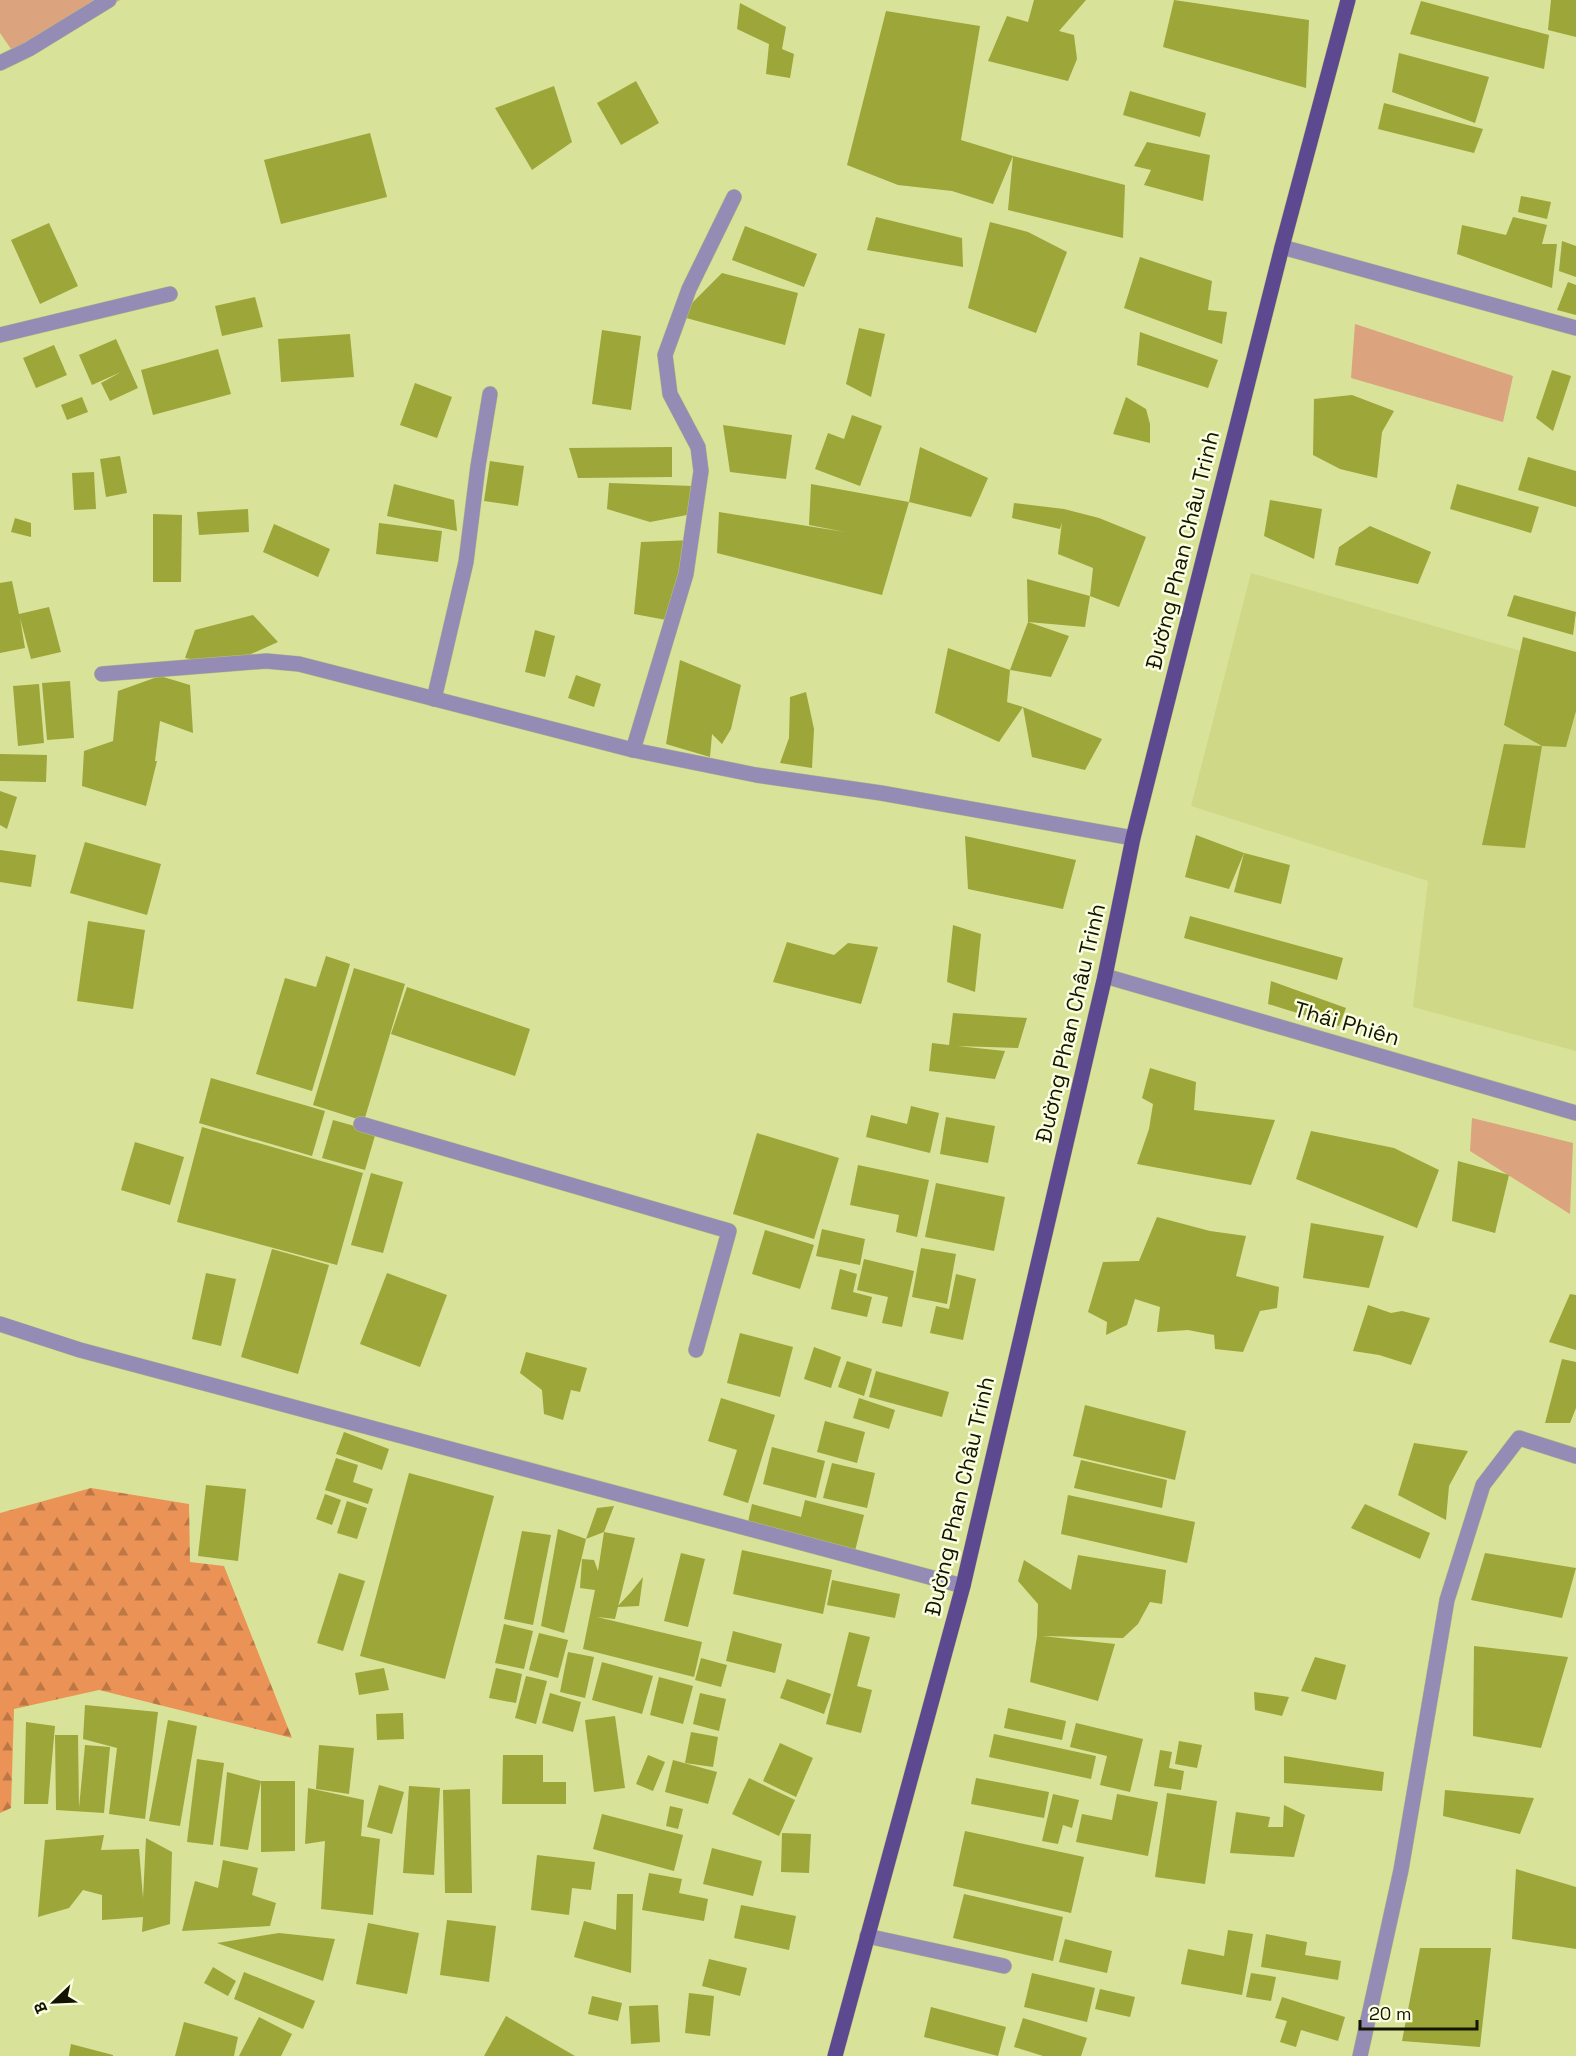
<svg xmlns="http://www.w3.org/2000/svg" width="1576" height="2056" viewBox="0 0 1576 2056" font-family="'Space Grotesk',sans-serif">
	<defs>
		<pattern id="forest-firs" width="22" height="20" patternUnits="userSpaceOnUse" patternTransform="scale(1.5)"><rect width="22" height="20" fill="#eb9356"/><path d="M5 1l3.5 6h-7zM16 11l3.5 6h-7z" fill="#bd7745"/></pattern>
	</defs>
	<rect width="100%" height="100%" fill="#d9e299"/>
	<polygon fill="#cfd887" points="1251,573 1576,667 1576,1051 1413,1007 1428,881 1191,806"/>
	<g fill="#dba37e">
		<polygon points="0,0 120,0 20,62 0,33"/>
		<polygon points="1355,324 1513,376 1503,422 1351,378"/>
		<polygon points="1472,1118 1573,1143 1570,1214 1470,1151"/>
	</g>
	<polygon fill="url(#forest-firs)" points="91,1488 189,1504 190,1562 224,1566 292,1738 99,1690 14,1709 11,1808 0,1813 0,1513"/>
	<g fill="#9ca639">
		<polygon points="1034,0 1086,0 1059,31 1074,35 1077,59 1068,81 988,61 1007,16 1028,22"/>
		<polygon points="1174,0 1309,20 1306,88 1163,47"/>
		<polygon points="1551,0 1576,0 1576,37 1548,30"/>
		<polygon points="1421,1 1549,35 1544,69 1410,34"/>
		<polygon points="740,3 786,27 782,49 794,54 790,78 766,74 769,44 737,29"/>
		<polygon points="886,11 980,26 961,140 1013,156 993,204 952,191 898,185 847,165"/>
		<polygon points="1399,53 1489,77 1475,123 1392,92"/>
		<polygon points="636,81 659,123 621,145 597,103"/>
		<polygon points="554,86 572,142 532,170 495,108"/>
		<polygon points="1130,91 1206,113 1200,137 1123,115"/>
		<polygon points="1384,103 1483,129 1474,153 1378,129"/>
		<polygon points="370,133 387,197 281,224 264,160"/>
		<polygon points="1147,142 1210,155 1203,201 1144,185 1151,170 1134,166"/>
		<polygon points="1013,156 1125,185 1123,238 1008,210"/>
		<polygon points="1521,196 1551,202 1547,219 1518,212"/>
		<polygon points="876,217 962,238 963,267 867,250"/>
		<polygon points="1513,217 1547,225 1542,244 1557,244 1552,288 1457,254 1462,225 1506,235"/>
		<polygon points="990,222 1028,232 1067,252 1036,333 968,308"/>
		<polygon points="49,223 78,286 40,304 11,240"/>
		<polygon points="745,226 817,254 804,287 732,260"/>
		<polygon points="1562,241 1576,246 1576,277 1559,271"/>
		<polygon points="1140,257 1212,281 1208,310 1227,312 1222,344 1124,308"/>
		<polygon points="722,273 798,293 785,345 679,316"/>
		<polygon points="1568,282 1576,285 1576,315 1557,310"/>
		<polygon points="255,297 263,327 222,336 215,306"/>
		<polygon points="859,328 885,334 871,397 846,384"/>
		<polygon points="602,330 641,336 631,410 592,404"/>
		<polygon points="1140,332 1218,360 1208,388 1137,365"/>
		<polygon points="350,334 354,377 281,382 278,339"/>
		<polygon points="116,339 138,388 110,401 101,383 121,372 92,385 79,355"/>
		<polygon points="54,345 67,375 36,388 23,358"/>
		<polygon points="218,349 231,394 153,415 141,370"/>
		<polygon points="1552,370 1571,376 1553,431 1536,418"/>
		<polygon points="415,383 452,397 437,438 400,425"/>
		<polygon points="1352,395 1394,411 1382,432 1377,478 1340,469 1313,455 1314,399"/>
		<polygon points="82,397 88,412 67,420 61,405"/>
		<polygon points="1126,397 1146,409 1150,424 1150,443 1113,434"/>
		<polygon points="852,415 882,426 860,486 815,469 828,433 844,439"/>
		<polygon points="723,425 792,435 786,479 730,472"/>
		<polygon points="672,447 672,477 578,478 569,448"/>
		<polygon points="920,447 988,478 971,517 909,502"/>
		<polygon points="120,456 127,493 106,497 100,459"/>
		<polygon points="1528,457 1576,471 1576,507 1518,490"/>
		<polygon points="490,461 524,466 518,506 484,501"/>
		<polygon points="94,472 96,509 74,510 72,473"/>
		<polygon points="609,483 693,486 687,515 650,522 607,509"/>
		<polygon points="394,484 454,500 457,531 387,516"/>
		<polygon points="811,484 909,502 882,595 717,553 719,512 845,532 809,525"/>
		<polygon points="1457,484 1539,507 1531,533 1450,509"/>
		<polygon points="1270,500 1322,509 1314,559 1264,536"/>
		<polygon points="1014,503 1064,509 1099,518 1146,537 1119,607 1090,596 1093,568 1058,554 1062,522 1060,529 1012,518"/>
		<polygon points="248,509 249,532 199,535 197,512"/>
		<polygon points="153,514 182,515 181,582 153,582"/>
		<polygon points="15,518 31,523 31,537 11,532"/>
		<polygon points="379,523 442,531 438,562 376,554"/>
		<polygon points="274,524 330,549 318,577 263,552"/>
		<polygon points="1370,526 1431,552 1418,584 1335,565 1339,547"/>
		<polygon points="694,540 677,622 634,614 641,542"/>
		<polygon points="1027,579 1090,596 1085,627 1028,622"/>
		<polygon points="12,581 19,614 49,607 61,652 31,659 20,618 25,648 0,653 0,583"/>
		<polygon points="1514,595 1576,612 1573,635 1507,616"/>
		<polygon points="253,615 278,642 251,654 240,668 185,658 195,630"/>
		<polygon points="1028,622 1069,636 1051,677 1010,670"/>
		<polygon points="535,630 555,636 545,677 525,672"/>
		<polygon points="1523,637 1576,652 1576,711 1566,747 1542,746 1504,725"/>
		<polygon points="948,648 1010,670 1007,702 1023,707 999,742 935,713"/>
		<polygon points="680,660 741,685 731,729 722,744 712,734 710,757 666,744"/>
		<polygon points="576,675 601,684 594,707 568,698"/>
		<polygon points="160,676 190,685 193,733 160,721 155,761 157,761 146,806 82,786 84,751 113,741 118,691"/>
		<polygon points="70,681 74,738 47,740 42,683"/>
		<polygon points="39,684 44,743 18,746 13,686"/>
		<polygon points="806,692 814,729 812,768 780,763 789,738 790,697"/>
		<polygon points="1023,707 1102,739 1085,770 1032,757"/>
		<polygon points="1504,744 1542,746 1525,848 1482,845"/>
		<polygon points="0,754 47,755 46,782 0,781"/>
		<polygon points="0,791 17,797 7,829 0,825"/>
		<polygon points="1196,835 1244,853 1229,889 1185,877"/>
		<polygon points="965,836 1076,860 1063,909 968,889"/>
		<polygon points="85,842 161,864 147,915 70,893"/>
		<polygon points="0,850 36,855 31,887 0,882"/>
		<polygon points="1244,853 1290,865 1281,904 1234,892"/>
		<polygon points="1190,916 1343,958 1337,980 1184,938"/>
		<polygon points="88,921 145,930 133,1009 77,1001"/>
		<polygon points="953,925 981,934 975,992 947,982"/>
		<polygon points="787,942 834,955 848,943 878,947 861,1004 773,982"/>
		<polygon points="326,956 350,964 312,1091 256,1074 285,978 316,987"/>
		<polygon points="354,968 405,984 364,1121 313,1105"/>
		<polygon points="1271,981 1346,1008 1339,1026 1268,1004"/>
		<polygon points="407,987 530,1029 515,1076 391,1034"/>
		<polygon points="953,1013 1027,1018 1018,1048 957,1046 1005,1051 995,1079 929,1071 932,1043 949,1045"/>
		<polygon points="1150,1068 1196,1082 1194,1110 1275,1120 1251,1185 1137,1164 1149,1129 1153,1104 1142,1098"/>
		<polygon points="211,1078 325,1111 312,1156 199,1123"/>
		<polygon points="911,1106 939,1113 930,1153 866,1137 871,1115 907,1124"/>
		<polygon points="946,1117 995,1126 988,1163 940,1154"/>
		<polygon points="333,1120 376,1132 365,1170 322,1158"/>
		<polygon points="202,1127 363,1173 337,1265 177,1222"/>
		<polygon points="1311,1131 1394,1148 1439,1170 1417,1228 1296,1179"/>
		<polygon points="757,1133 839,1158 814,1239 733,1214"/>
		<polygon points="135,1142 184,1157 170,1205 121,1190"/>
		<polygon points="1458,1161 1509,1175 1495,1233 1452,1221"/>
		<polygon points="858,1165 929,1180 917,1237 896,1232 899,1215 850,1205"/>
		<polygon points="371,1173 403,1182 383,1253 351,1245"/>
		<polygon points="936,1183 1005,1197 994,1251 925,1237"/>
		<polygon points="1157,1217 1210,1231 1246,1236 1236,1276 1279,1287 1277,1308 1260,1311 1243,1352 1215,1349 1214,1335 1188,1330 1157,1332 1160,1307 1135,1299 1127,1325 1106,1335 1107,1322 1088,1312 1103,1262 1139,1261"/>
		<polygon points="1311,1223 1384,1236 1369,1288 1303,1278"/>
		<polygon points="822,1229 865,1239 860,1265 816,1256"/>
		<polygon points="765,1230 814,1245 800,1289 752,1274"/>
		<polygon points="921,1248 956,1254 947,1304 912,1297"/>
		<polygon points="272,1249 329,1265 298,1374 241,1357"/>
		<polygon points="864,1259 914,1271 902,1327 882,1323 888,1297 857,1290"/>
		<polygon points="840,1269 857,1274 853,1292 872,1297 867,1317 831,1309"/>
		<polygon points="206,1273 236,1279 221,1346 192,1339"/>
		<polygon points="387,1273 447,1295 420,1367 360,1344"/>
		<polygon points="956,1274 976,1279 963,1340 930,1333 936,1306 949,1309"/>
		<polygon points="1570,1294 1576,1295 1576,1350 1549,1342"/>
		<polygon points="1368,1305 1391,1313 1402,1311 1430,1318 1411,1365 1379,1355 1353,1351"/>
		<polygon points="740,1333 793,1347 780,1397 727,1383"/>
		<polygon points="814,1347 841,1357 831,1388 804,1379"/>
		<polygon points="526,1352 587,1368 580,1392 571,1390 563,1420 544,1414 542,1390 520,1373"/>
		<polygon points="1562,1359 1576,1362 1576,1408 1570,1423 1545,1423"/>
		<polygon points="847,1361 872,1369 864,1396 838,1387"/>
		<polygon points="876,1371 949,1392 942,1417 869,1397"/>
		<polygon points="721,1398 775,1415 748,1503 723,1495 737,1450 708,1441"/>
		<polygon points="859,1398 895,1410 889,1429 853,1418"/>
		<polygon points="1085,1405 1186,1431 1175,1480 1073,1456"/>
		<polygon points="825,1421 865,1432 857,1463 817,1452"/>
		<polygon points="344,1432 389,1449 382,1470 336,1454"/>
		<polygon points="1414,1443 1468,1451 1449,1486 1446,1520 1398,1495"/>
		<polygon points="772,1447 825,1461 816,1498 763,1484"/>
		<polygon points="336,1458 358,1465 353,1482 373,1489 368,1504 325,1490"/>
		<polygon points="1081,1460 1167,1480 1162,1508 1074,1488"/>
		<polygon points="832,1463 875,1473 867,1508 823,1498"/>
		<polygon points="409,1473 494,1496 445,1679 360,1656"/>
		<polygon points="206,1485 246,1489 238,1561 198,1556"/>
		<polygon points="325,1494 341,1500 332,1525 316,1519"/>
		<polygon points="1068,1495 1195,1522 1187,1563 1061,1534"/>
		<polygon points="805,1500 864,1515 855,1551 748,1522 752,1504 801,1517"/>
		<polygon points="347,1501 367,1508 357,1539 337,1533"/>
		<polygon points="1365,1504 1430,1533 1420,1559 1351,1528"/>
		<polygon points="614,1506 604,1532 586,1539 597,1508"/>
		<polygon points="558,1529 586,1539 564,1633 541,1626"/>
		<polygon points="522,1531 551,1535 533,1625 504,1619"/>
		<polygon points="604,1532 635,1538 615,1619 597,1617 702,1642 694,1677 583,1649 595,1590 580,1588 582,1559 594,1560 598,1571"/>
		<polygon points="742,1550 832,1570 823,1614 733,1594"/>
		<polygon points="681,1553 705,1559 688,1627 664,1621"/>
		<polygon points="1485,1553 1576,1568 1562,1618 1471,1600"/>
		<polygon points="1078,1555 1166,1570 1162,1604 1150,1602 1138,1624 1123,1638 1042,1636 1115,1644 1098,1701 1030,1682 1037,1636 1038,1604 1018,1581 1024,1560 1071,1590"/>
		<polygon points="339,1573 365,1581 343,1651 317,1643"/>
		<polygon points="643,1577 639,1606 617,1607 631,1592"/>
		<polygon points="832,1580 900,1594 895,1618 827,1605"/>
		<polygon points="504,1624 533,1631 524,1669 495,1663"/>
		<polygon points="733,1631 782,1644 775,1673 726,1661"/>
		<polygon points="849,1632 870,1637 857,1686 872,1690 861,1733 826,1724"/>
		<polygon points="539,1633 568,1640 558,1678 529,1670"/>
		<polygon points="1474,1646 1568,1657 1541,1748 1473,1736"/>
		<polygon points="568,1652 594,1657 585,1698 560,1692"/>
		<polygon points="1315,1657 1346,1665 1336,1700 1301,1691"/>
		<polygon points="701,1658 727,1665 721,1687 695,1680"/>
		<polygon points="602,1662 653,1676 642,1714 592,1700"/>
		<polygon points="384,1668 389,1690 359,1695 355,1673"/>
		<polygon points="496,1668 522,1674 516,1703 489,1698"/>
		<polygon points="526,1676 547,1681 536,1724 515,1718"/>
		<polygon points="659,1677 693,1686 683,1724 650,1715"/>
		<polygon points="787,1679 831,1694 824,1714 780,1698"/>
		<polygon points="1254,1692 1289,1697 1282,1716 1255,1710"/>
		<polygon points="550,1693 581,1702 573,1732 542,1723"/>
		<polygon points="700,1693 726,1699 719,1731 693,1724"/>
		<polygon points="85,1705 158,1712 145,1819 109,1814 117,1748 83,1739"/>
		<polygon points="1008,1708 1066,1721 1062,1740 1004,1728"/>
		<polygon points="403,1713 404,1739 377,1740 376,1714"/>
		<polygon points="615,1716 625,1788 594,1792 585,1720"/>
		<polygon points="168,1720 197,1726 180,1826 149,1821"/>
		<polygon points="26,1722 55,1726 48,1804 24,1804"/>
		<polygon points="1076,1723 1143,1739 1130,1792 1100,1785 1107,1756 1070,1747"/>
		<polygon points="691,1732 718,1737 713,1767 685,1763"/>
		<polygon points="994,1734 1096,1756 1091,1779 989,1757"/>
		<polygon points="55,1735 78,1735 79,1808 85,1745 110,1747 104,1813 56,1810"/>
		<polygon points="1179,1741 1202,1745 1197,1768 1175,1764"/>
		<polygon points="780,1743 813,1758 796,1797 763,1781"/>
		<polygon points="319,1745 354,1748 349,1794 316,1789"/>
		<polygon points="1160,1750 1172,1752 1169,1768 1184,1771 1181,1790 1154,1786"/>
		<polygon points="503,1755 543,1755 543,1782 566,1782 566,1804 502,1804"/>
		<polygon points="648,1755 665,1762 653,1791 636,1784"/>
		<polygon points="1284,1756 1384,1772 1382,1791 1284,1783"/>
		<polygon points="197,1759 224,1763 213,1845 187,1842"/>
		<polygon points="673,1760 717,1772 708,1804 665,1792"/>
		<polygon points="227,1772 261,1781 248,1850 220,1846"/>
		<polygon points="749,1778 795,1800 779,1836 732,1814"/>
		<polygon points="976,1778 1049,1792 1044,1818 971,1804"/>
		<polygon points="261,1781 295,1781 295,1851 261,1852"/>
		<polygon points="379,1785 404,1792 392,1834 367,1827"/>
		<polygon points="409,1786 440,1788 434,1875 403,1873"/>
		<polygon points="308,1788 364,1800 361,1836 380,1839 373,1915 321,1909 325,1841 305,1844"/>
		<polygon points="470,1789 472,1893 445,1893 443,1790"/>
		<polygon points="1445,1790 1476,1793 1534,1798 1520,1834 1443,1816"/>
		<polygon points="1167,1793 1217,1801 1205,1884 1155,1877"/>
		<polygon points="1053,1794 1079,1800 1072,1828 1063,1825 1058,1844 1042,1841"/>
		<polygon points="1117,1794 1158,1802 1148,1856 1076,1842 1082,1814 1112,1820"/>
		<polygon points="1284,1805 1305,1815 1294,1857 1230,1853 1236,1812 1270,1817 1268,1827 1283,1827"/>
		<polygon points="670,1806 683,1809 678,1829 666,1826"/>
		<polygon points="602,1814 683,1835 674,1871 593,1849"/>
		<polygon points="965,1831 1084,1857 1071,1913 953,1886"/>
		<polygon points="782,1833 811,1834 809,1873 781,1872"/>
		<polygon points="104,1835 101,1850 139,1849 143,1898 146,1838 172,1852 170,1924 142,1932 143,1917 102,1920 102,1895 83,1890 69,1908 38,1917 45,1840"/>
		<polygon points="712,1848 762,1861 753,1896 703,1884"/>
		<polygon points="537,1855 595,1862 591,1890 572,1888 569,1915 531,1910"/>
		<polygon points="223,1860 258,1868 252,1895 276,1903 270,1926 182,1931 195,1881 218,1888"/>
		<polygon points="1516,1869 1576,1887 1576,1949 1512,1939"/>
		<polygon points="649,1873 682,1879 679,1893 708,1899 704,1921 642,1910"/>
		<polygon points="617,1894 633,1894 631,1973 574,1957 584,1921 616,1930"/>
		<polygon points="964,1894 1063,1917 1053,1961 953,1938"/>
		<polygon points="741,1905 796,1916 789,1950 734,1938"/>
		<polygon points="447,1920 496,1926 489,1982 440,1975"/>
		<polygon points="368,1923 419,1933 407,1994 356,1984"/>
		<polygon points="1228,1930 1253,1934 1242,1995 1181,1984 1188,1949 1224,1956"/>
		<polygon points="279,1933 335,1939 323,1981 217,1943"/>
		<polygon points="1266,1934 1307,1942 1305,1955 1341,1961 1338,1980 1261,1967"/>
		<polygon points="1065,1939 1112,1951 1107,1973 1059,1962"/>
		<polygon points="1420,1948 1491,1948 1480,2047 1402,2041"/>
		<polygon points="709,1959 747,1968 740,1996 702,1986"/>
		<polygon points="213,1967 236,1981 228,1996 204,1983"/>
		<polygon points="244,1972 315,2001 303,2029 234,1999"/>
		<polygon points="1032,1973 1095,1988 1087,2022 1024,2007"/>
		<polygon points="1251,1973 1276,1977 1271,2001 1246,1997"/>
		<polygon points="1100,1989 1135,1997 1130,2017 1095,2009"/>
		<polygon points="689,1993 714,1996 710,2036 685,2033"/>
		<polygon points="592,1996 622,2003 618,2021 588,2014"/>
		<polygon points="1282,1997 1345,2017 1338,2041 1301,2030 1296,2047 1280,2042 1287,2021 1275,2018"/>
		<polygon points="658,2005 660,2042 631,2044 629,2006"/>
		<polygon points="931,2007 1006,2027 998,2056 924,2037"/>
		<polygon points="506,2016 575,2056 484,2056"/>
		<polygon points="259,2017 292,2034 281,2056 239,2056"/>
		<polygon points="1023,2018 1087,2038 1081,2056 1043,2056 1014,2047"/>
		<polygon points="184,2022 238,2037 234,2056 175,2056"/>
		<polygon points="71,2044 113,2055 113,2056 69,2056"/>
	</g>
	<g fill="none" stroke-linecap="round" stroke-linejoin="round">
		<g stroke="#b9c181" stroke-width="16">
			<g id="street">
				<polyline points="0,63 29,49 109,0"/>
				<polyline points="1282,247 1576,328"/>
				<polyline points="0,335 170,294"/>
				<polyline points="102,674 266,661 299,664 633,750 756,775 881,793 1133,838"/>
				<polyline points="434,699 466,562 478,466 490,394"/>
				<polyline points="633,750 686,574 701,471 698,447 670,394 665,355 689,289 734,197"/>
				<polyline points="1105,976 1576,1113"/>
				<polyline points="361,1124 729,1231 696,1350"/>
				<polyline points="0,1324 80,1350 963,1586"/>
				<polyline points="867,1936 1004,1966"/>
				<polyline points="1360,2056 1401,1870 1447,1600 1483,1485 1519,1438 1576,1456"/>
			</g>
		</g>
		<g stroke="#b9c181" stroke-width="16">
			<polyline id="primary" points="835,2056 963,1586 1105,976 1133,838 1282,247 1348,0"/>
		</g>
		<use href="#street" stroke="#948cb4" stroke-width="15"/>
		<use href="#primary" stroke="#5c498f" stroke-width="15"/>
	</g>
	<g text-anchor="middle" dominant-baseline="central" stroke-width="5" stroke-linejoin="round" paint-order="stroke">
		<g font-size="22" fill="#131500" stroke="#fbffe2">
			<text transform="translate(1182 550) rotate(-76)">Đường Phan Châu Trinh</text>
			<text transform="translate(1070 1023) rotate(-77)">Đường Phan Châu Trinh</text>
			<text transform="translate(1347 1023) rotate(16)">Thái Phiên</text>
			<text transform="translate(959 1496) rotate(-77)">Đường Phan Châu Trinh</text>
		</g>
	</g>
	<g transform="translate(54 2002) rotate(247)" stroke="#fbffe2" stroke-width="4.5" paint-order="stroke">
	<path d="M0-4.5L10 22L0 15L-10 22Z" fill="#131500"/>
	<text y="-9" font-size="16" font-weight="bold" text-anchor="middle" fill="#131500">B</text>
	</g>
	<path d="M1360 2020v9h117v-9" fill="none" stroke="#131500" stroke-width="3"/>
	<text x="1369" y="2020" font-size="18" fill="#131500" stroke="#fbffe2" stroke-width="4.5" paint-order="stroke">20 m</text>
</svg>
